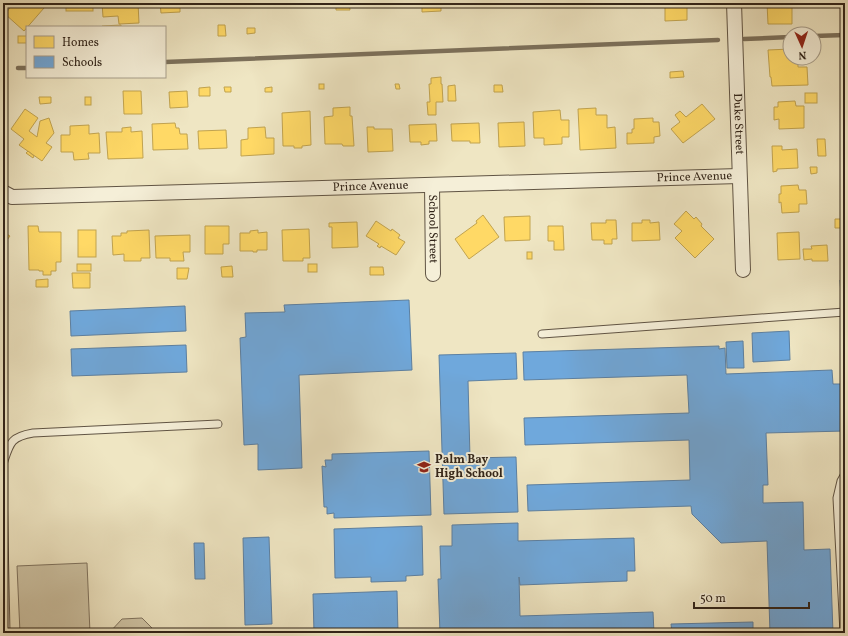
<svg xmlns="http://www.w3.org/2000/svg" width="848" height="636" viewBox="0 0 848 636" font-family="Vollkorn,serif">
	<rect width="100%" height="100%" fill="#efe6c3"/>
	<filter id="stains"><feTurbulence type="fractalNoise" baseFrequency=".005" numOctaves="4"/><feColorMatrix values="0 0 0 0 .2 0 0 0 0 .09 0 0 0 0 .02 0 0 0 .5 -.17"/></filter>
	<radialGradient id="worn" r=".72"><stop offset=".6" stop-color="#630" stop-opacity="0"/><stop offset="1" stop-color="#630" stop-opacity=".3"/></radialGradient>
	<g fill="#cfc5a6" stroke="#807460">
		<polygon points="87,563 90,633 20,633 17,566"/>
		<polygon points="142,618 157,633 109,633 122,619"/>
	</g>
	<g fill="#ffd966" stroke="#c1a34f">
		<polygon points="14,3 39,3 44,8 24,31 5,14"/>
		<rect x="66" y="3" width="27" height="8"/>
		<polygon points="102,3 138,3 139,23 119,24 118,16 103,17"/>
		<polygon points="148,3 180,3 180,12 161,13 160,3"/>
		<polygon points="202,3 221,3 221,4 202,5"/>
		<polygon points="336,3 349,3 350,10 336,10"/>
		<polygon points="422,3 441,3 441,11 422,12"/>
		<polygon points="453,3 464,3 464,5 454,6"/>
		<polygon points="665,3 687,3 687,20 665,21"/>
		<polygon points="767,3 792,3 792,24 768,24"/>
		<polygon points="121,25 121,27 102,27 102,26"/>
		<polygon points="218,25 225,25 226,36 218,36"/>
		<polygon points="247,28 255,28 255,33 247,34"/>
		<rect x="18" y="36" width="9" height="7"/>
		<polygon points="790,49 790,58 798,58 798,67 807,67 808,85 772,86 771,77 770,77 768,50"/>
		<rect x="814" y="49" width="5" height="5"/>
		<polygon points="683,71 684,77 670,78 670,72"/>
		<polygon points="441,77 441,84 442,84 443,102 436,102 436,115 428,115 427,102 430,102 429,84 431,84 431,78"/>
		<rect x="319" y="84" width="5" height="5"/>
		<polygon points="395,84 399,84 400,89 396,89"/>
		<polygon points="455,85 456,101 448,101 448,86"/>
		<polygon points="494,85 502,85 503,92 494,92"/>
		<polygon points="210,87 210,96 199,96 199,88"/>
		<polygon points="224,87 231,87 231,92 225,92"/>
		<polygon points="272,87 272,92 265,92 265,88"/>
		<polygon points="123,91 141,91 142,114 124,114"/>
		<polygon points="187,91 188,107 170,108 169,92"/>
		<rect x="805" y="93" width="12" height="10"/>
		<polygon points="39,97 51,97 51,103 40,104"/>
		<rect x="85" y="97" width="6" height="8"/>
		<polygon points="795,101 796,106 804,106 804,128 779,129 779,119 774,120 774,107 778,107 778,102"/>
		<polygon points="702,104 715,119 683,143 671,129 680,122 675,115 680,111 686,117"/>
		<polygon points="350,107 350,116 352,116 354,146 343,146 342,144 325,144 324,117 333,116 333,108"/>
		<polygon points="596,108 596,115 607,115 607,128 615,127 616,148 580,150 578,109"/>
		<polygon points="25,109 38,118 29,131 37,137 40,121 49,118 54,133 46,143 52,147 42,161 19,145 24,139 11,129"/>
		<polygon points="560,110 561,120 569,120 569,137 562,137 562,144 544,145 544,138 534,138 533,112"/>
		<polygon points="310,111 311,145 302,146 302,148 294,148 294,146 283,146 282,113"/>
		<polygon points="653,118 653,122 659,122 660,136 654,137 654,143 627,144 627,133 632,133 632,129 634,129 634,119"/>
		<polygon points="524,122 525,146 499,147 498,123"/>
		<polygon points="175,123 176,128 179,128 180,134 187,134 188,149 153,150 152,124"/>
		<polygon points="479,123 480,143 470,143 470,141 452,141 451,124"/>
		<polygon points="436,124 437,141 429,141 429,144 421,145 421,142 410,142 409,125"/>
		<polygon points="89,125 89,134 99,133 100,153 88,153 89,159 74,160 73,152 61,152 61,135 70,135 70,126"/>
		<polygon points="131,127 131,132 142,131 143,158 108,159 106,132 122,132 122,128"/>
		<polygon points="265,127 266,138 274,138 274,154 241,156 241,140 248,139 248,128"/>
		<polygon points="367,127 374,127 374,129 392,129 393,151 368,152"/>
		<polygon points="226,130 227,148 199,149 198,131"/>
		<polygon points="817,139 825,139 826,156 818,156"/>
		<polygon points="772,146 782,146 782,150 797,149 798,168 777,169 777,171 773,172"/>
		<polygon points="28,151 34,156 33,158 26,153"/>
		<polygon points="810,167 817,167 817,173 811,174"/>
		<polygon points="798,185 799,190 806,190 807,204 799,204 799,212 782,213 781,202 779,203 779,194 781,194 781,186"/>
		<polygon points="686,211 694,219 696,217 702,224 701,226 714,239 695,258 675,238 682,231 674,224"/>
		<polygon points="844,214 845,228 835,228 835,219 844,219"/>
		<polygon points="483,215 499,237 469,259 455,239 477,223 476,221"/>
		<polygon points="530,216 530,240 505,241 504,217"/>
		<polygon points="606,220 616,220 617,239 612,239 612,244 604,244 604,240 592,240 591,223 606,223"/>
		<polygon points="642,220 650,220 650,223 659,222 660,240 632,241 632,223 642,223"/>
		<polygon points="376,221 391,231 392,229 400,235 398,238 405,242 396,255 381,246 380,248 377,246 379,244 366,236"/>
		<polygon points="357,222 358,247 332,248 332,227 329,227 329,223"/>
		<polygon points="28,226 38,226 39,232 61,232 61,262 56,262 56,271 51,271 51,275 43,275 43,271 39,271 39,270 29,270"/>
		<polygon points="205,226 229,226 229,244 223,244 223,254 205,254"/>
		<polygon points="548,226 563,226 564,250 554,250 554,241 548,241"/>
		<polygon points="309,229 310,258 303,258 303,261 283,261 282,230"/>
		<rect x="78" y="230" width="18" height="27"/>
		<polygon points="149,230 150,258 141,258 141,261 124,261 124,254 113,255 112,236 121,236 121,233 127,233 127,231"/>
		<polygon points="258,230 258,233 267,232 267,250 257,250 257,252 253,252 253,251 240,251 240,233 250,233 250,231"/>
		<polygon points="3,232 10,236 7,240 5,239 3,244"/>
		<polygon points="799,232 800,259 778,260 777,233"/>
		<polygon points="190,235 190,252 183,252 184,261 170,261 170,258 156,258 155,236"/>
		<polygon points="827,245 828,261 812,261 812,259 804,260 803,249 812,249 811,246"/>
		<rect x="527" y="252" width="5" height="7"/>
		<rect x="77" y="264" width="14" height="7"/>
		<rect x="308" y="264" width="9" height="8"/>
		<polygon points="232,266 233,277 222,277 221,267"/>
		<polygon points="370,267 383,267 384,275 370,275"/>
		<polygon points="177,268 189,268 187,279 177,279"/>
		<polygon points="72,273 90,273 90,288 73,288"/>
		<polygon points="48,279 48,287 36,287 36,280"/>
	</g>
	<g fill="#6fa8dc" stroke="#5c80a2">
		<polygon points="840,280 845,280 845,296 841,296"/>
		<polygon points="409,300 412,370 299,375 302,468 258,470 258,444 244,445 240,338 246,337 245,313 285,312 284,305"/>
		<polygon points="185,306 186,331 71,336 70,311"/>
		<polygon points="789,331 790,360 753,362 752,333"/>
		<polygon points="743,341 744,368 727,368 726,342"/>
		<polygon points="186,345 187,372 72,376 71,349"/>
		<polygon points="719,346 719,349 725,348 726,374 832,370 833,384 845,384 845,431 766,433 768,485 763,485 763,503 803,502 804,550 830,549 833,633 770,633 767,541 721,543 692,514 691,506 528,511 527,485 690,480 689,440 525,445 524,418 689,413 687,375 524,380 523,352"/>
		<polygon points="516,353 517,379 468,381 470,458 516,457 518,512 444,514 439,355"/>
		<polygon points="429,451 431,515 334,518 334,513 327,514 327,507 324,507 322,466 326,467 325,460 332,460 332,454"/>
		<polygon points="518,523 518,541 634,538 635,571 627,571 627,581 520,585 519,577 520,616 653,612 654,633 440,633 438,579 441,579 440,546 452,546 452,525"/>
		<polygon points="422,526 423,575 406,576 406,581 371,582 371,577 335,578 334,529"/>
		<polygon points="269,537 272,624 245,625 243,538"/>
		<polygon points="194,543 204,543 205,579 195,579"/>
		<polygon points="397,591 398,633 314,633 313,594"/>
		<polygon points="753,622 753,633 672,633 671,624"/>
	</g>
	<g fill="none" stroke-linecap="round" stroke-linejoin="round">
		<g stroke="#7c715c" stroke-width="4.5">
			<polyline points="814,36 845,35"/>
			<polyline points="744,39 790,37"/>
			<polyline points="165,62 718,40"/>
			<polyline points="18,68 27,68"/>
		</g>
		<g stroke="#605444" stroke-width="9">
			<g id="lane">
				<polyline points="542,334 845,312"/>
				<path d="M 3,464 C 10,443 10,437 33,433 L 218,424"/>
				<polyline points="3,485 6,633"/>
				<polyline points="844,633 837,498 841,481 845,474"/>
			</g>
		</g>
		<g stroke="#605444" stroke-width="16">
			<g id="street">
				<path id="s1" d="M 734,3 L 743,270"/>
				<path id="s2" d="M 432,185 L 433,274"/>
				<path id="s3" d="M 3,192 L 12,197 L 739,176"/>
			</g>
		</g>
		<use href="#lane" stroke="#f5efd8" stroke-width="7"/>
		<use href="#street" stroke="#f5efd8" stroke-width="14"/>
	</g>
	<defs>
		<g id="school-bare" transform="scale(1.08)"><path d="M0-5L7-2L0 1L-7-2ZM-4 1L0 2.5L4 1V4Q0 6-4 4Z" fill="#8f2418" stroke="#f5efd8" stroke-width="2.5" paint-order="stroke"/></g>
	</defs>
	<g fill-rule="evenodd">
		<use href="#school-bare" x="424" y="467"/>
	</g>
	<g text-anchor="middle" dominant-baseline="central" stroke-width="4" stroke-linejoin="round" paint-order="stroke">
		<g font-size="12" fill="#312419" stroke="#f5efd8">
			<text stroke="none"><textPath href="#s1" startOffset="121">Duke Street</textPath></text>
			<text stroke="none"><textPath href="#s3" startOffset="693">Prince Avenue</textPath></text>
			<text stroke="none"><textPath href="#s3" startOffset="369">Prince Avenue</textPath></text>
			<text stroke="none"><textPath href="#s2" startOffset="44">School Street</textPath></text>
		</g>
		<g font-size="12" font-weight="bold" fill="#312419" stroke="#f5efd8" text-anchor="start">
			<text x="435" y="460">Palm Bay<tspan x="435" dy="14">High School</tspan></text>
		</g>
	</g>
	<rect width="848" height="636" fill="none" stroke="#efe6c3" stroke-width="16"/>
	<rect x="4" y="4" width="840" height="628" fill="none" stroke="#312419" stroke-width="2"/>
	<rect x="8" y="8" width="832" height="620" fill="none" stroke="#312419"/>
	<rect x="26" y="26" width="140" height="52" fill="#f5efd8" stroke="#a79e8c"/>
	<rect x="34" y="36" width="20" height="12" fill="#ffd966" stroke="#a79e8c"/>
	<text x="62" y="46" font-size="12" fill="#312419">Homes</text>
	<rect x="34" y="56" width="20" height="12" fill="#6fa8dc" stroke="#a79e8c"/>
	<text x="62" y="66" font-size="12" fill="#312419">Schools</text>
	<g transform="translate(802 46) rotate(177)"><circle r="19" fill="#f5efd8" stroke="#a79e8c"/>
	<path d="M0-3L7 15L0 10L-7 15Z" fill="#8f2418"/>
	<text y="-6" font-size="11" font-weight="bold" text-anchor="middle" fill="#312419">N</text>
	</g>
	<path d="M694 602v6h115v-6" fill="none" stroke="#312419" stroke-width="2"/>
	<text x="700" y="602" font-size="12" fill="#312419" stroke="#f5efd8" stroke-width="3" paint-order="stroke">50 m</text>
	<rect width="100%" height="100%" filter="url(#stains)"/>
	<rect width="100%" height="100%" fill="url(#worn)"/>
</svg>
